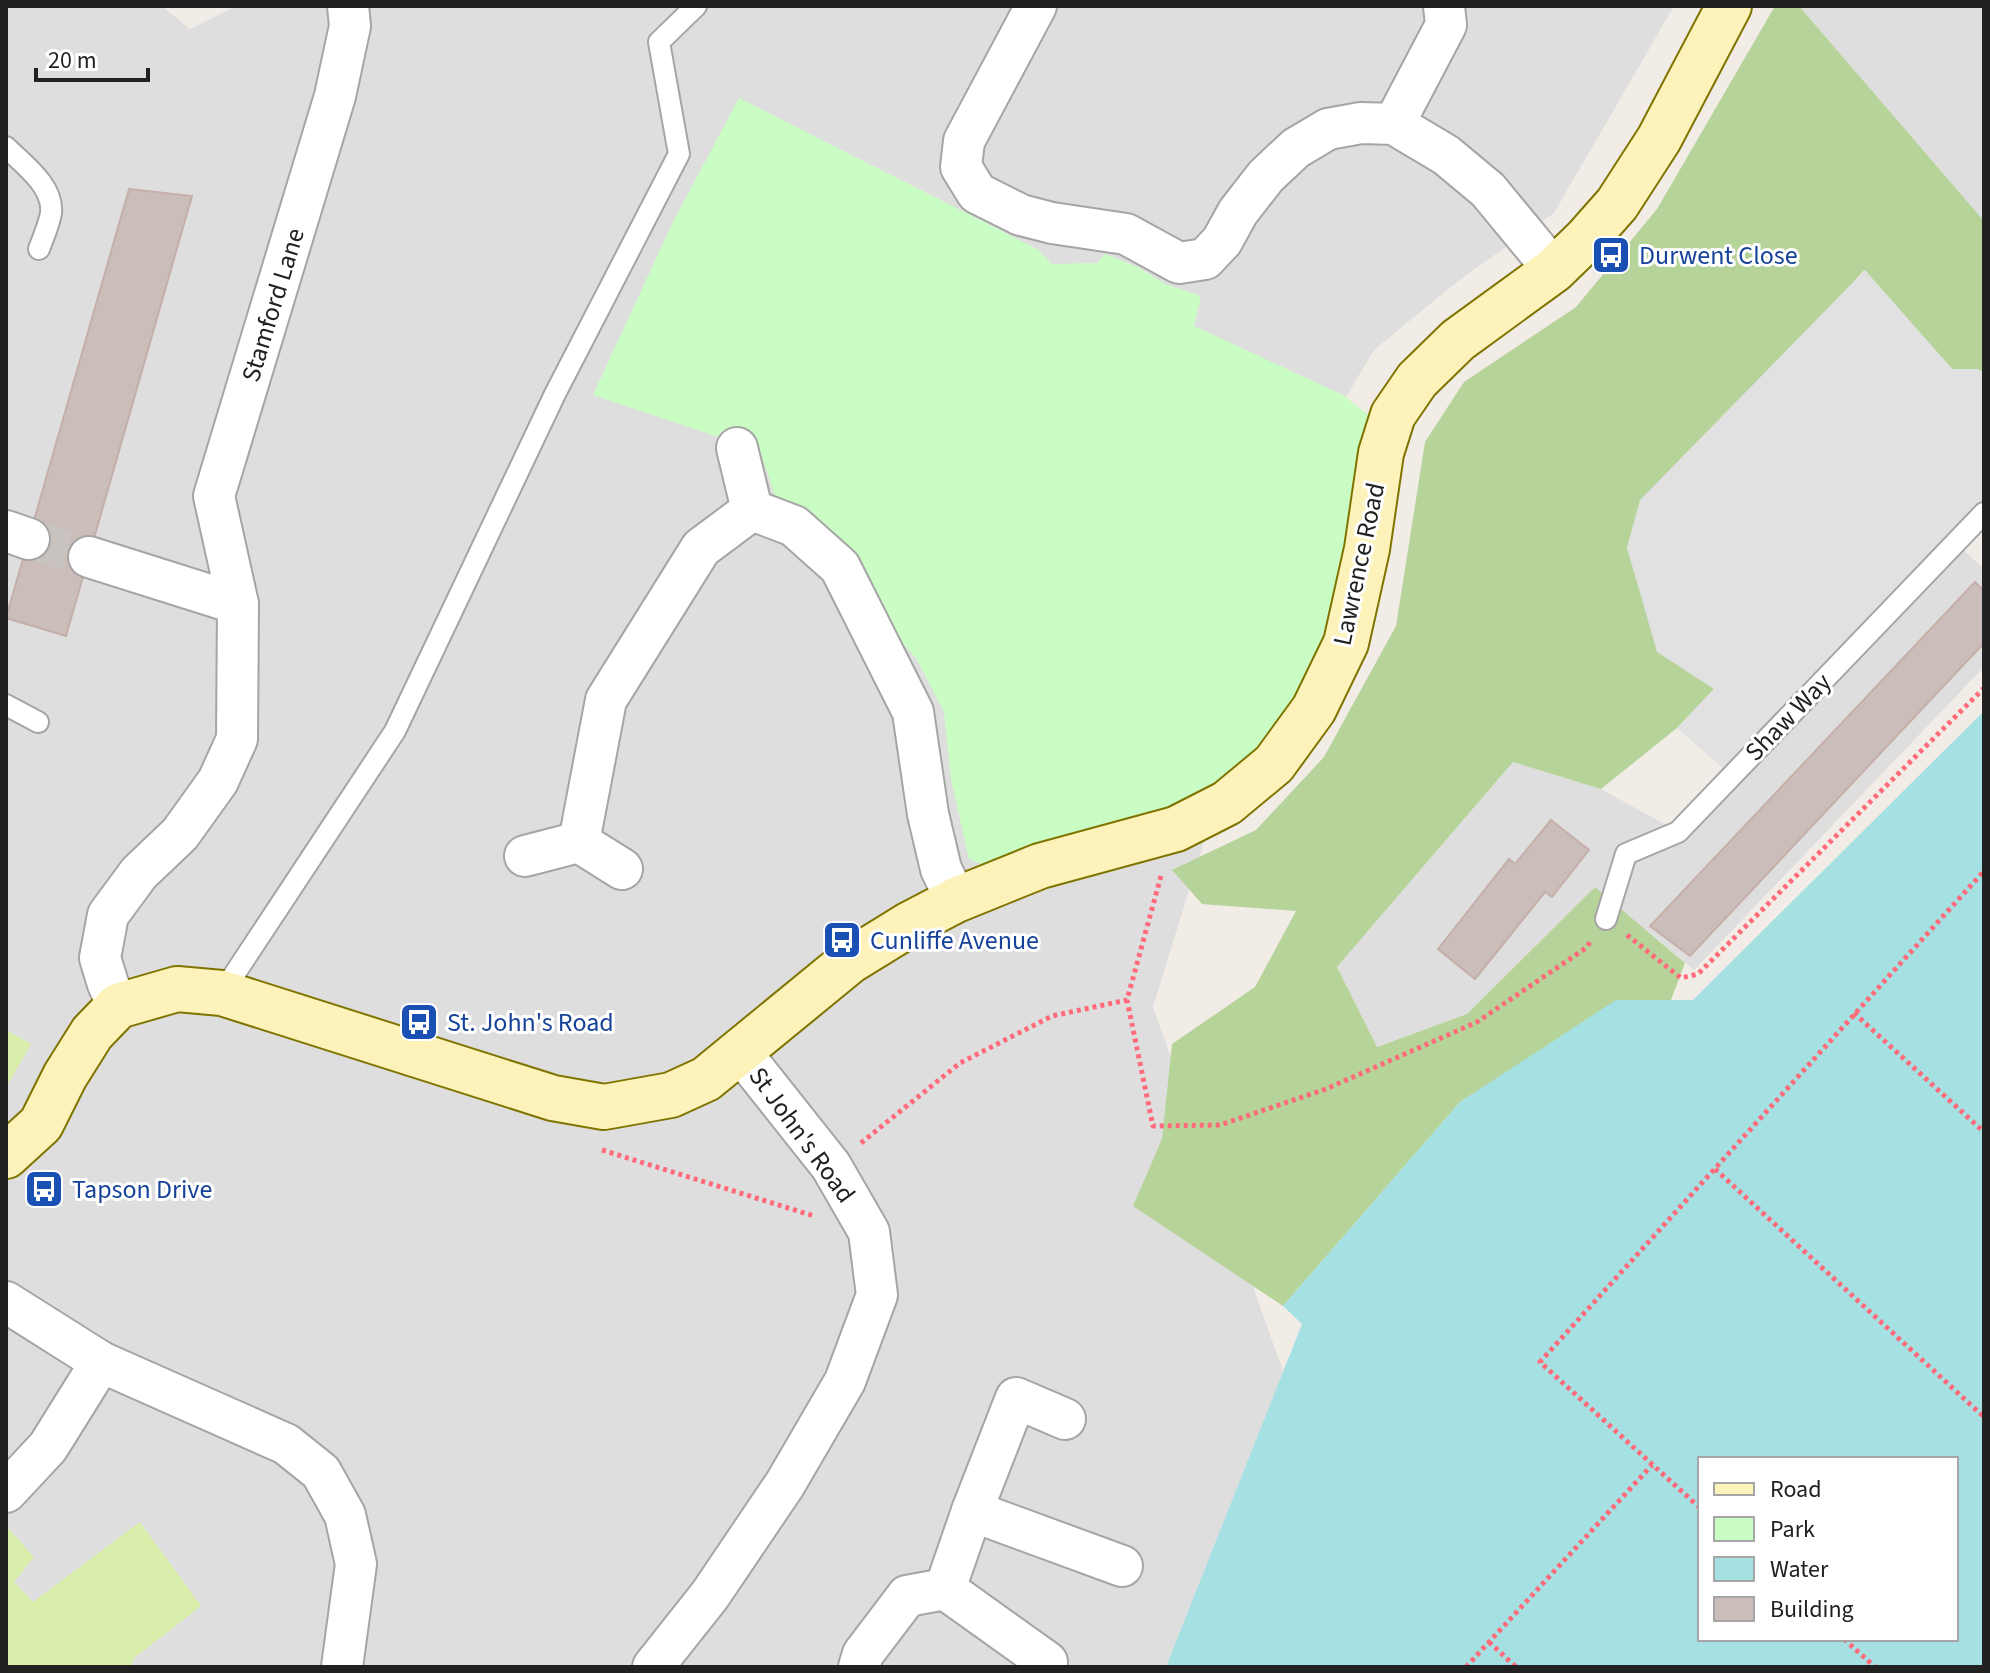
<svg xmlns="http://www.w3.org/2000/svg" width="1990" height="1673" viewBox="0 0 1990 1673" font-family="'Source Sans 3',sans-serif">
	<rect width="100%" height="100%" fill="#f2ece7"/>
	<g fill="#dfdede">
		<polygon points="6,6 162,6 190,29 236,6 1674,6 1554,213 1458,281 1374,350 1336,414 1153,1007 1283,1371 1185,1667 6,1667"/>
		<polygon points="1799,6 1984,6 1984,221"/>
		<polygon points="1960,547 1984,569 1984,667 1694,970 1595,887 1467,1014 1376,1047 1337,967 1513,762 1601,789 1679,832"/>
	</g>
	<g fill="#daeeab">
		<polygon points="6,1030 31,1044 6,1088"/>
		<polygon points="140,1522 201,1606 134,1658 131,1667 6,1667 6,1526 34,1557 14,1582 33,1602"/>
	</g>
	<polygon fill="#b6d39a" points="1775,6 1799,6 1984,221 1984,372 1977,369 1952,369 1864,270 1627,548 1641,594 1714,689 1677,728 1601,789 1513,762 1337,967 1377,1047 1467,1014 1595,887 1685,963 1671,1000 1620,1000 1460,1102 1283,1306 1133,1206 1162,1139 1172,1044 1255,987 1296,911 1202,904 1172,870 1256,830 1324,757 1396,626 1425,442 1464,382 1576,307 1657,209"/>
	<polygon fill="#cafdc3" points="739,98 1037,249 1052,264 1097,263 1105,254 1138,267 1165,284 1201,296 1194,326 1343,395 1371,417 1347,541 1324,631 1308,679 1282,722 1239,768 1209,796 987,866 969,859 951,779 944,712 916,658 897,638 870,579 830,534 777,502 760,451 593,395 672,224"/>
	<polygon fill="#e1e1e1" points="1865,270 1952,369 1977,369 1984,372 1984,506 1727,772 1677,728 1714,689 1657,652 1627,547 1640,500"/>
	<path fill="#a5e0e2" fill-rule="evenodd" d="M 1984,711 L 1984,1667 L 1166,1667 L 1302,1324 L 1283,1306 L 1460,1102 L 1616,1000 L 1693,1000 ZM 1700,1459 L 1956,1459 L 1956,1639 L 1700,1639 Z"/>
	<g fill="#cabdba" stroke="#c5afa8" stroke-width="2">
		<polygon points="129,189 192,196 66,636 6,618"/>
		<polygon points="1975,582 1984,591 1984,643 1690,956 1650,926"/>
		<polygon points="1551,820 1589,850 1552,897 1545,892 1475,979 1438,949 1509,859 1515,864"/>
	</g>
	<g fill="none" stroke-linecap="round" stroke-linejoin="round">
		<polyline stroke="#c8c3bf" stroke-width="40" stroke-dasharray="40 20" stroke-linecap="butt" points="29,539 89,557"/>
		<g stroke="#a5a5a5" stroke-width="24">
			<g id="lane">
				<path d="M 6,147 C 23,164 54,186 51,213 C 49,225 43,238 39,249"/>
				<polyline points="6,705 38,722"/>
				<polyline points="1606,919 1626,854 1678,832 1984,513"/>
				<polyline points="222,993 395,731 555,394 679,154 659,42 696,6"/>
			</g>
		</g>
		<g stroke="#a5a5a5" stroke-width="44">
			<g id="street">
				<polyline points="1036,6 964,141 961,167 977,193 1021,215 1052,223 1126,234 1179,263 1205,259 1222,241 1238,212 1266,176 1296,148 1328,129 1361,123 1394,124 1446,155 1488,190 1554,270"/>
				<polyline points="1394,124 1446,25 1444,6"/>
				<polyline points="737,448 752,510"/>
				<polyline points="6,531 29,539"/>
				<polyline points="89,557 238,604"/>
				<polyline points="525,856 579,842"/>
				<polyline points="622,869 579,842 606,700 701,548 752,510 794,526 840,567 913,712 928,814 941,869 956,900"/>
				<polyline points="118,1006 108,984 100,958 108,915 139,873 180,834 218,781 237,739 238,604 214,496 335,96 350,26 348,6"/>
				<polyline points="6,1302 101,1362 286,1444 321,1472 345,1515 356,1564 342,1667"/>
				<polyline points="6,1492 48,1447 101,1362"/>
				<polyline points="972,1511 1122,1566"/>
				<polyline points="945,1589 1047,1662"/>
				<polyline points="653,1667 710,1595 785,1484 845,1381 877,1295 869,1232 831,1166 739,1050"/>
				<polyline points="859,1667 863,1654 907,1596 945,1589 972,1511 1016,1398 1065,1419"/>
			</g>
		</g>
		<g stroke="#807400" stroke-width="48">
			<polyline id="secondary" points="6,1156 41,1124 65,1076 92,1033 118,1006 177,989 222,993 553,1098 604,1107 671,1095 706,1079 850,961 910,924 956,900 1040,866 1176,829 1227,803 1274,764 1314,709 1346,643 1367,549 1381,453 1393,415 1417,380 1458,340 1554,270 1586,239 1617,204 1659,139 1729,6"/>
		</g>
		<g stroke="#ff6b7a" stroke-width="5" stroke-dasharray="4 4" stroke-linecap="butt">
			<polyline points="1161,876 1127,1000 1153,1126 1220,1125 1326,1089 1477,1022 1586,948 1591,941"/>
			<polyline points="1627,935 1681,978 1698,974 1984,688"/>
			<polyline points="1854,1013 1984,1132"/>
			<polyline points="861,1143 960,1063 1052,1016 1127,1000"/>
			<polyline points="602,1150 814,1216"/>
			<polyline points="1715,1169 1984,1417"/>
			<polyline points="1700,1508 1540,1362 1984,871"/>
			<polyline points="1844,1639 1875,1667"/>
			<polyline points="1489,1642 1516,1667"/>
			<polyline points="1466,1667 1652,1465"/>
		</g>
		<use href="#lane" stroke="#fff" stroke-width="20"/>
		<use href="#street" stroke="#fff" stroke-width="40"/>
		<use href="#secondary" stroke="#fdf3ba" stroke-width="44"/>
	</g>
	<defs>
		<g id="bus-square" transform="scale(2)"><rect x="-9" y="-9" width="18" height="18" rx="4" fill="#1a4fb4" stroke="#fff"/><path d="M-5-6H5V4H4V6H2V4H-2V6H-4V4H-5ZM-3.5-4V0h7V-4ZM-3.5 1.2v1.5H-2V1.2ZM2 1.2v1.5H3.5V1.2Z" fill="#fff"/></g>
	</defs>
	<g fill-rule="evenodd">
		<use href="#bus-square" x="1611" y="255"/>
		<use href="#bus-square" x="842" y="940"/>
		<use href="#bus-square" x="419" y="1022"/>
		<use href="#bus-square" x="44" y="1189"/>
	</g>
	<g text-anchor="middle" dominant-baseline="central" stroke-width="6" stroke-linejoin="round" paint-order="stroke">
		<g font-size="26" fill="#164399" stroke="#fff" text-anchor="start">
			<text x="1639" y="255">Durwent Close</text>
			<text x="870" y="940">Cunliffe Avenue</text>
			<text x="447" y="1022">St. John's Road</text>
			<text x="72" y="1189">Tapson Drive</text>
		</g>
		<g font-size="26" fill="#212121" stroke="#fff">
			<text transform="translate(273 305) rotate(-73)">Stamford Lane</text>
			<text transform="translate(1359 564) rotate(-78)">Lawrence Road</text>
			<text transform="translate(1788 717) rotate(-46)">Shaw Way</text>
			<text transform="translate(802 1135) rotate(54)">St John's Road</text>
		</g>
	</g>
	<rect width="1990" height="1673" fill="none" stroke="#212121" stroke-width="16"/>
	<rect x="1698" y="1457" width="260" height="184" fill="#ffffff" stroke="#a6a6a6" stroke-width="2"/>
	<rect x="1714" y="1483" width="40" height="12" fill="#fdf3ba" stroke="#a6a6a6" stroke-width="2"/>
	<text x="1770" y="1497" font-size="24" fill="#212121">Road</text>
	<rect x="1714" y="1517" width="40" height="24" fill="#cafdc3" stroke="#a6a6a6" stroke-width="2"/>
	<text x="1770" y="1537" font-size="24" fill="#212121">Park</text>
	<rect x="1714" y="1557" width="40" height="24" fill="#a5e0e2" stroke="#a6a6a6" stroke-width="2"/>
	<text x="1770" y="1577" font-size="24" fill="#212121">Water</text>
	<rect x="1714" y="1597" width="40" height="24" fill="#cabdba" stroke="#a6a6a6" stroke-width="2"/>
	<text x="1770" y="1617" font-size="24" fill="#212121">Building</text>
	<path d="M36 68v12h112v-12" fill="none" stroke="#212121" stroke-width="4"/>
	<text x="48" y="68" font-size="24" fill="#212121" stroke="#ffffff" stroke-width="6" paint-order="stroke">20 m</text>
</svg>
